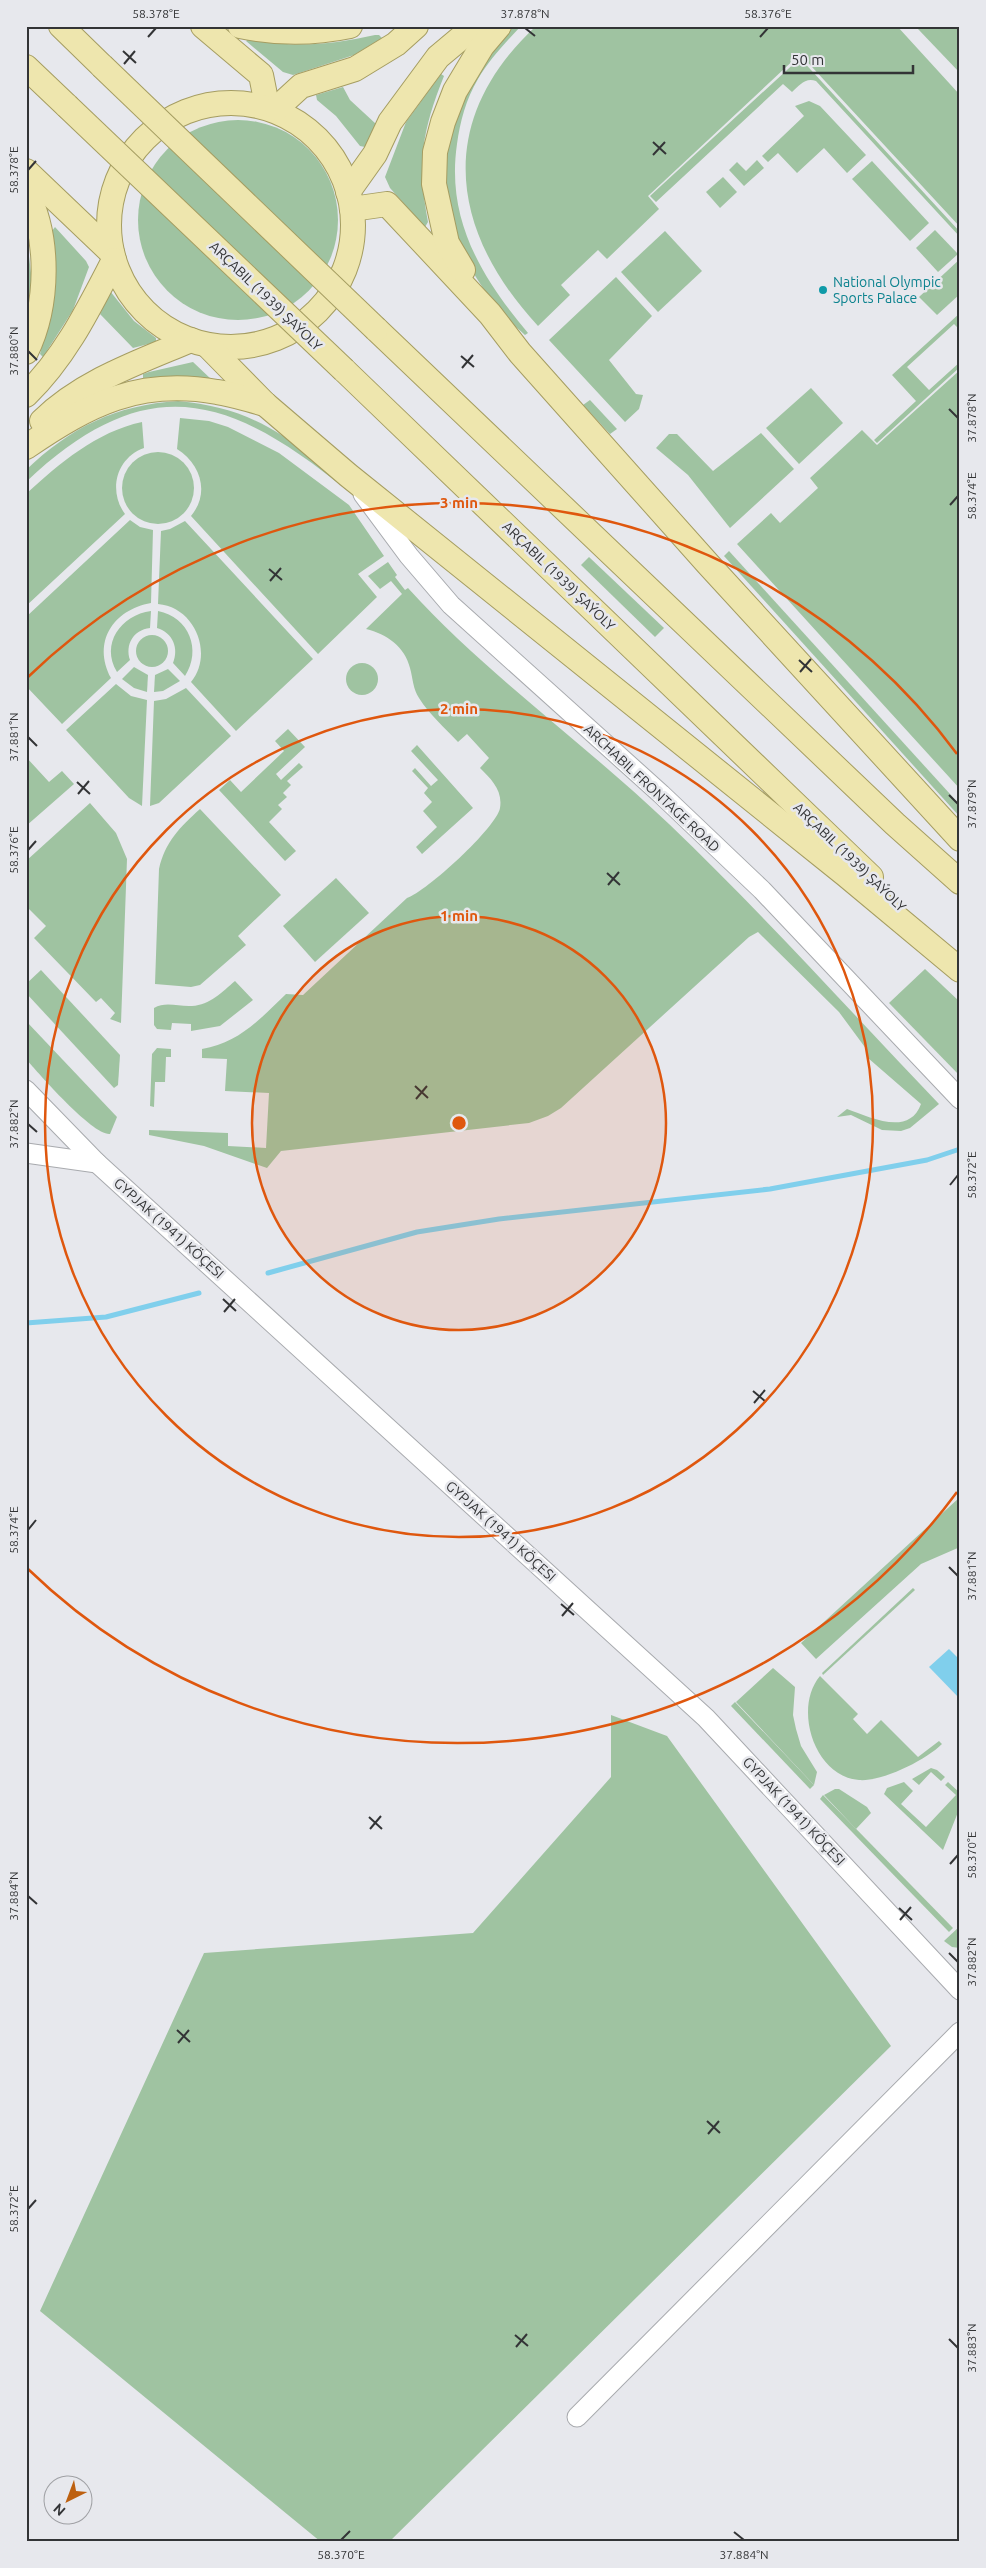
<svg xmlns="http://www.w3.org/2000/svg" width="986" height="2568" viewBox="0 0 986 2568" font-family="Ubuntu,sans-serif">
	<rect width="100%" height="100%" fill="#e7e8ed"/>
	<g fill="#9fc3a1">
		<path d="M 509,26 L 521,26 C 505,43 489,60 478,79 C 466,99 460,122 457,144 C 446,219 481,277 528,333 L 525,335 C 484,300 449,243 445,188 C 443,158 450,130 460,102 C 463,93 466,82 470,74 C 480,57 496,42 509,26 Z"/>
		<path d="M 536,26 L 897,26 L 960,95 L 960,227 L 800,54 L 648,196 L 659,209 L 607,259 L 598,250 L 561,285 L 570,295 L 538,326 C 449,230 435,120 536,26 Z"/>
		<polygon points="916,26 960,26 960,73 918,29"/>
		<path d="M 375,35 L 379,35 L 382,38 L 354,55 L 293,75 L 283,72 L 246,41 L 249,39 C 294,48 330,45 375,35 Z"/>
		<path d="M 800,58 L 960,232 L 960,237 L 816,81 C 805,77 799,86 792,92 L 783,84 L 656,202 L 650,196 Z"/>
		<path d="M 441,74 L 444,76 C 422,131 417,162 428,222 L 425,227 L 390,188 L 385,177 L 406,122 Z"/>
		<polygon points="343,87 350,100 376,124 365,147 360,146 336,116 317,100 316,95"/>
		<polygon points="809,101 820,106 866,155 847,173 824,148 797,173 778,153 768,162 762,156 804,116 795,106"/>
		<circle cx="238" cy="220" r="100"/>
		<polygon points="757,160 764,168 744,186 729,170 737,162 746,171"/>
		<polygon points="872,161 929,223 910,241 852,179"/>
		<polygon points="723,177 737,192 720,208 706,192"/>
		<polygon points="55,227 86,261 89,267 73,310 43,357 40,354 54,297 55,263 52,231"/>
		<polygon points="935,230 958,254 938,272 916,248"/>
		<polygon points="665,231 702,271 658,312 621,272"/>
		<polygon points="26,232 32,281 26,319"/>
		<polygon points="960,259 960,294 937,315 919,297"/>
		<polygon points="616,277 652,316 609,360 636,394 643,395 639,409 625,422 549,340"/>
		<polygon points="110,291 134,321 156,338 156,342 133,348 100,314"/>
		<polygon points="960,313 960,330 954,324 907,367 929,390 960,362 960,367 877,443 874,440 916,401 892,375"/>
		<polygon points="193,362 212,380 184,376 143,378 143,374 149,372"/>
		<polygon points="960,370 960,789 737,544 771,513 780,523 818,488 810,478 862,430 877,445"/>
		<polygon points="811,388 843,423 799,464 766,428"/>
		<polygon points="590,400 617,429 610,434 583,405"/>
		<path d="M 178,401 C 233,406 270,423 313,458 C 327,468 339,478 349,492 C 230,395 148,367 26,482 L 26,470 C 71,427 116,405 178,401 Z"/>
		<path d="M 180,418 L 209,421 L 228,427 L 279,453 L 349,505 L 384,556 L 358,574 L 377,597 L 318,654 L 191,516 C 210,493 201,464 177,449 Z"/>
		<path d="M 142,422 L 144,448 C 116,458 108,491 125,514 L 26,606 L 26,494 C 60,463 96,432 142,422 Z"/>
		<polygon points="761,433 794,469 730,528 688,475 656,448 669,434 677,434 713,471"/>
		<circle cx="158" cy="488" r="36"/>
		<path d="M 130,520 L 140,527 L 153,530 L 151,603 C 113,610 92,642 111,678 L 62,724 L 26,686 L 26,617 Z"/>
		<path d="M 185,521 L 313,659 L 236,731 L 191,682 C 214,654 195,607 158,604 L 161,531 L 170,529 Z"/>
		<polygon points="729,551 960,805 960,817 724,556"/>
		<polygon points="589,557 664,628 655,637 581,565"/>
		<path d="M 388,562 L 397,575 L 395,577 L 405,590 L 408,588 C 487,675 584,743 669,824 C 762,913 850,1011 939,1104 L 910,1128 L 901,1131 L 882,1130 L 851,1115 L 837,1117 L 847,1109 C 870,1117 909,1137 921,1104 L 868,1058 L 867,1050 L 839,1012 L 758,932 L 749,937 L 561,1108 L 548,1116 L 529,1123 L 281,1151 L 267,1168 L 204,1146 L 149,1135 L 149,1130 L 228,1133 L 228,1146 L 266,1148 L 269,1093 L 225,1091 L 227,1059 L 202,1058 L 202,1049 C 239,1043 260,1019 286,994 L 303,995 L 407,898 C 426,892 497,827 500,808 C 503,790 491,779 480,768 L 489,758 L 467,734 L 458,742 C 445,728 429,714 419,698 C 413,689 413,679 410,668 C 405,647 387,634 366,629 L 402,594 L 391,581 L 380,589 L 368,576 Z"/>
		<path d="M 151,611 L 150,628 C 133,630 125,645 130,660 L 117,672 C 100,644 121,615 151,611 Z"/>
		<path d="M 158,611 C 189,617 202,650 185,676 L 173,663 C 179,648 173,633 157,628 Z"/>
		<circle cx="152" cy="651" r="16"/>
		<circle cx="362" cy="679" r="16"/>
		<polygon points="134,667 148,675 147,692 134,688 122,679"/>
		<polygon points="168,669 180,681 163,691 154,692 155,675"/>
		<polygon points="116,684 131,696 147,700 142,806 129,798 66,730"/>
		<polygon points="186,688 231,736 159,803 150,806 154,701 166,699"/>
		<polygon points="288,729 305,747 276,774 281,780 299,763 303,767 287,781 291,785 283,793 287,797 278,805 282,809 269,822 296,851 285,861 219,790 230,780 241,792 284,751 275,741"/>
		<polygon points="417,745 473,808 422,854 416,847 437,827 423,811 432,802 424,793 428,788 412,771 415,768 431,786 438,780 411,751"/>
		<polygon points="26,757 49,782 62,771 74,784 26,826"/>
		<polygon points="90,803 116,833 127,859 121,1023 110,1019 115,1013 101,998 96,1002 34,938 46,926 26,906 26,861"/>
		<path d="M 200,809 L 281,895 L 238,936 L 246,945 L 200,985 L 191,987 L 155,984 L 159,869 C 165,842 180,827 200,809 Z"/>
		<polygon points="336,878 369,913 315,962 283,926"/>
		<polygon points="925,969 960,1002 960,1076 889,1003"/>
		<polygon points="41,970 120,1055 118,1085 114,1088 26,993 26,984"/>
		<path d="M 235,981 L 253,1000 L 220,1026 L 191,1031 L 191,1024 L 172,1023 L 171,1030 L 157,1029 L 154,1025 L 154,1008 C 166,1001 179,1007 192,1006 C 210,1005 222,992 235,981 Z"/>
		<path d="M 26,1021 L 117,1117 L 110,1134 C 93,1136 39,1074 26,1059 Z"/>
		<polygon points="157,1048 171,1049 171,1057 166,1057 165,1082 155,1082 154,1107 150,1106 152,1054"/>
		<polygon points="960,1497 960,1547 921,1564 816,1659 801,1643"/>
		<polygon points="913,1588 915,1590 823,1675 822,1673"/>
		<polygon points="773,1668 795,1687 793,1715 796,1729 801,1746 817,1772 814,1785 736,1702"/>
		<path d="M 820,1676 L 858,1714 L 853,1719 L 867,1734 L 881,1720 L 918,1757 L 939,1741 L 942,1744 C 926,1760 882,1782 859,1780 C 814,1776 793,1708 820,1676 Z"/>
		<polygon points="735,1702 814,1785 810,1789 731,1706"/>
		<polygon points="611,1715 667,1736 891,2046 389,2542 321,2542 40,2311 204,1953 473,1933 611,1777"/>
		<polygon points="931,1768 937,1770 945,1777 941,1781 931,1772 919,1785 912,1779"/>
		<polygon points="904,1782 913,1791 901,1804 926,1827 956,1795 945,1785 948,1782 960,1793 960,1807 943,1850 884,1794 887,1788"/>
		<polygon points="835,1789 839,1789 867,1807 871,1813 856,1829 824,1795"/>
		<polygon points="823,1795 953,1928 949,1932 820,1799"/>
		<polygon points="960,1926 960,1948 952,1947 944,1941"/>
	</g>
	<polygon fill="#80cfec" points="949,1649 960,1660 960,1699 929,1667"/>
	<g fill="none" stroke-linecap="round" stroke-linejoin="round">
		<g stroke="#80cfec" stroke-width="5">
			<polyline points="268,1273 417,1232 499,1219 770,1189 927,1160 960,1149"/>
			<polyline points="26,1323 106,1317 199,1293"/>
		</g>
		<g stroke="#a8aaae" stroke-width="21">
			<g id="minor">
				<polyline points="363,494 409,556 451,605 661,794 762,890 960,1099"/>
				<polyline points="26,1090 97,1163 706,1718 960,1990"/>
				<polyline points="26,1153 97,1163"/>
				<polyline points="577,2417 960,2032"/>
			</g>
		</g>
		<g stroke="#a59d61" stroke-width="26">
			<g id="major">
				<polyline points="61,26 102,66"/>
				<polyline points="203,26 261,75 267,105"/>
				<path d="M 240,26 C 278,34 312,34 350,26"/>
				<polyline points="26,67 67,106"/>
				<circle cx="231" cy="225" r="122"/>
				<polyline points="277,108 301,86 355,69 396,44 416,26"/>
				<polyline points="26,171 112,253"/>
				<path d="M 26,191 C 50,237 49,305 26,352"/>
				<polyline points="348,192 375,154 390,122 438,57 475,26"/>
				<polyline points="352,209 387,204 490,314 520,353 708,564 960,839"/>
				<polyline points="463,270 447,243 434,184 435,152 443,122 455,91 482,46 499,26"/>
				<polyline points="376,329 895,824 960,882"/>
				<polyline points="207,345 265,404 348,475 846,875 960,970"/>
				<polyline points="344,370 871,877"/>
				<path d="M 26,395 C 66,356 89,308 114,260"/>
				<path d="M 42,421 C 83,381 139,362 191,340"/>
				<path d="M 26,447 C 89,404 139,378 217,392 C 233,394 249,400 265,404"/>
			</g>
		</g>
		<use href="#minor" stroke="#fff" stroke-width="19"/>
		<use href="#major" stroke="#eee6ae" stroke-width="24"/>
		<g stroke="#a59d61" stroke-width="26" stroke-linecap="butt">
			<g id="major-bridge">
				<polyline points="102,66 376,329"/>
				<polyline points="67,106 344,370"/>
			</g>
		</g>
		<use href="#major-bridge" stroke="#eee6ae" stroke-width="24"/>
	</g>
	<path fill="none" stroke="#333436" stroke-width="2" d="M 525,28 L 535,36M 148,37 L 156,28M 760,37 L 768,28M 123,51 L 136,63M 124,64 L 135,51M 653,142 L 666,154M 653,155 L 665,142M 28,170 L 36,161M 28,351 L 37,360M 461,356 L 474,367M 462,368 L 473,355M 949,409 L 958,418M 950,505 L 958,496M 269,569 L 282,580M 270,581 L 281,568M 799,660 L 812,672M 800,672 L 811,659M 28,737 L 37,746M 77,782 L 90,794M 78,794 L 89,781M 949,795 L 958,804M 28,850 L 36,841M 607,873 L 620,885M 608,885 L 619,872M 415,1086 L 428,1098M 416,1099 L 427,1086M 28,1124 L 37,1132M 950,1185 L 958,1175M 223,1299 L 236,1311M 224,1312 L 235,1299M 753,1391 L 766,1402M 754,1403 L 765,1390M 28,1530 L 36,1520M 949,1567 L 958,1576M 561,1604 L 574,1615M 562,1616 L 573,1603M 369,1817 L 382,1829M 370,1829 L 381,1816M 950,1864 L 958,1855M 28,1896 L 37,1904M 899,1908 L 912,1920M 900,1920 L 911,1907M 949,1953 L 958,1962M 177,2030 L 190,2042M 178,2043 L 189,2030M 707,2121 L 720,2133M 708,2134 L 719,2121M 28,2209 L 36,2200M 515,2335 L 528,2346M 949,2339 L 958,2348M 516,2347 L 527,2334M 734,2532 L 744,2540M 341,2540 L 350,2531"/>
	<circle cx="459" cy="1123" r="207" fill="#df570e" fill-opacity=".12"/>
	<g fill="none" stroke="#df570e" stroke-width="2.5">
		<circle cx="459" cy="1123" r="207"/>
		<circle cx="459" cy="1123" r="414"/>
		<path d="M957 1492A620 620 0 0 1 28 1569M28 677A620 620 0 0 1 957 754"/>
	</g>
	<circle fill="#0f9aa8" stroke="#e7e8ed" stroke-width="2" cx="823" cy="290" r="5"/>
	<g text-anchor="middle" dominant-baseline="central" stroke-width="5" stroke-linejoin="round" paint-order="stroke">
		<g font-size="14" fill="#0d838f" stroke="#e7e8ed" text-anchor="start">
			<text x="833" y="282">National Olympic<tspan x="833" dy="16">Sports Palace</tspan></text>
		</g>
		<g font-size="14" fill="#333436" stroke="#e7e8ed">
			<text transform="translate(266 296) rotate(44)">ARÇABIL (1939) ŞAÝOLY</text>
			<text transform="translate(559 576) rotate(44)">ARÇABIL (1939) ŞAÝOLY</text>
			<text transform="translate(652 788) rotate(43)">ARCHABIL FRONTAGE ROAD</text>
			<text transform="translate(850 857) rotate(44)">ARÇABIL (1939) ŞAÝOLY</text>
			<text transform="translate(169 1228) rotate(42)">GYPJAK (1941) KÖÇESI</text>
			<text transform="translate(501 1531) rotate(42)">GYPJAK (1941) KÖÇESI</text>
			<text transform="translate(794 1811) rotate(47)">GYPJAK (1941) KÖÇESI</text>
		</g>
	</g>
	<circle cx="459" cy="1123" r="8" fill="#df570e" stroke="#e7e8ed" stroke-width="2.5"/>
	<g font-size="15" text-anchor="middle" font-weight="bold" fill="#df570e" stroke="#e7e8ed" stroke-width="5" stroke-linejoin="round" paint-order="stroke">
		<text x="459" y="508">3 min</text>
		<text x="459" y="714">2 min</text>
		<text x="459" y="921">1 min</text>
	</g>
	<rect width="986" height="2568" fill="none" stroke="#e7e8ed" stroke-width="55"/>
	<g transform="translate(68 2500) rotate(222)"><circle r="24" fill="#e7e8ed" stroke="#9fa0a4"/>
	<path d="M0-4L9 19L0 12L-9 19Z" fill="#bd6010"/>
	<text y="-8" font-size="14" font-weight="bold" text-anchor="middle" fill="#333436">N</text>
	</g>
	<path d="M784 65v8h129v-8" fill="none" stroke="#333436" stroke-width="2.5"/>
	<text x="791" y="65" font-size="15" fill="#333436" stroke="#e7e8ed" stroke-width="4" paint-order="stroke">50 m</text>
	<rect x="28" y="28" width="930" height="2512" fill="none" stroke="#333436" stroke-width="2"/>
	<g font-size="12" text-anchor="middle" fill="#333436">
		<text x="156" y="18">58.378°E</text>
		<text x="525" y="18">37.878°N</text>
		<text x="768" y="18">58.376°E</text>
		<text transform="translate(14 170) rotate(-90)" y="4">58.378°E</text>
		<text transform="translate(14 351) rotate(-90)" y="4">37.880°N</text>
		<text transform="translate(972 418) rotate(-90)" y="4">37.878°N</text>
		<text transform="translate(972 496) rotate(-90)" y="4">58.374°E</text>
		<text transform="translate(14 737) rotate(-90)" y="4">37.881°N</text>
		<text transform="translate(972 804) rotate(-90)" y="4">37.879°N</text>
		<text transform="translate(14 850) rotate(-90)" y="4">58.376°E</text>
		<text transform="translate(14 1124) rotate(-90)" y="4">37.882°N</text>
		<text transform="translate(972 1175) rotate(-90)" y="4">58.372°E</text>
		<text transform="translate(14 1530) rotate(-90)" y="4">58.374°E</text>
		<text transform="translate(972 1576) rotate(-90)" y="4">37.881°N</text>
		<text transform="translate(972 1855) rotate(-90)" y="4">58.370°E</text>
		<text transform="translate(14 1896) rotate(-90)" y="4">37.884°N</text>
		<text transform="translate(972 1962) rotate(-90)" y="4">37.882°N</text>
		<text transform="translate(14 2209) rotate(-90)" y="4">58.372°E</text>
		<text transform="translate(972 2348) rotate(-90)" y="4">37.883°N</text>
		<text x="341" y="2559">58.370°E</text>
		<text x="744" y="2559">37.884°N</text>
	</g>
</svg>
